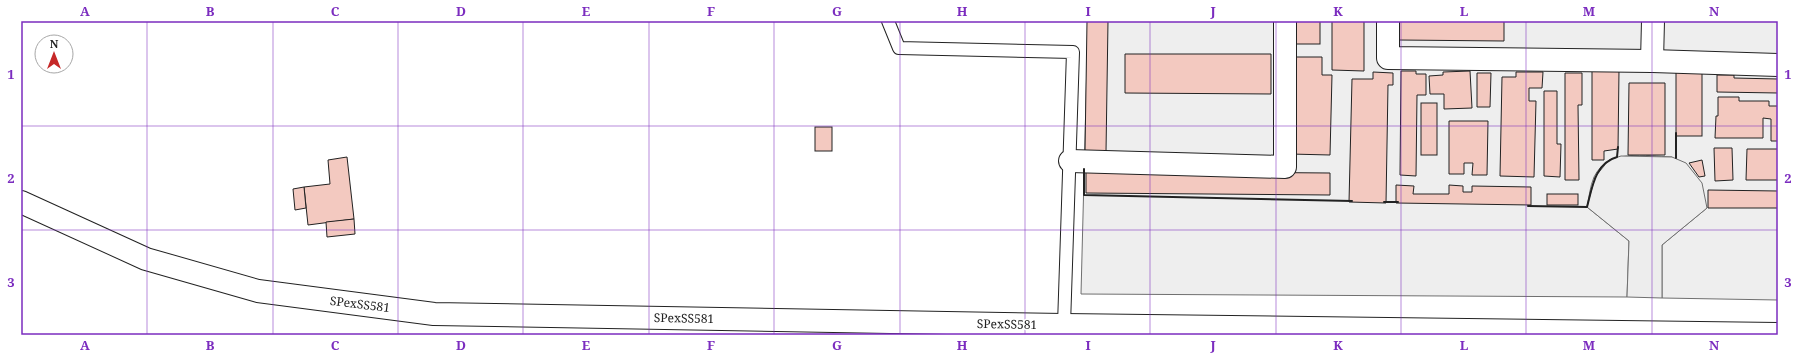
<svg xmlns="http://www.w3.org/2000/svg" width="1799" height="356" viewBox="0 0 1799 356" font-family="'Noto Serif',serif">
	<rect width="100%" height="100%" fill="#fff"/>
	<path fill="#eee" stroke="#6f6f6f" d="M 1088,21 L 1778,21 L 1778,300 L 1662,298 L 1662,245 L 1707,208 L 1672,157 C 1646,156 1608,148 1594,177 C 1590,186 1589,198 1587,207 L 1629,241 L 1627,297 L 1081,294 Z"/>
	<polygon fill="#ededed" stroke="#6f6f6f" points="1621,156 1672,157 1686,163 1702,183 1707,208 1662,245 1662,298 1627,297 1629,241 1587,207 1595,177 1609,160"/>
	<g fill="#f3c9c0" stroke="#222">
		<polygon points="1087,21 1108,21 1106,152 1085,152"/>
		<rect x="1291" y="21" width="29" height="23"/>
		<polygon points="1332,21 1364,21 1364,71 1332,70"/>
		<polygon points="1399,21 1504,21 1504,41 1399,40"/>
		<polygon points="1125,54 1271,54 1271,94 1125,93"/>
		<polygon points="1293,57 1322,57 1322,75 1332,75 1330,155 1290,154"/>
		<polygon points="1592,70 1619,70 1618,149 1604,151 1604,160 1592,160"/>
		<polygon points="1401,71 1416,71 1416,74 1426,74 1426,95 1417,95 1416,176 1400,175"/>
		<polygon points="1470,71 1472,108 1444,109 1444,94 1430,94 1429,76 1443,75 1443,72"/>
		<polygon points="1373,72 1393,73 1393,85 1388,85 1386,203 1349,202 1352,79 1373,79"/>
		<polygon points="1516,72 1543,72 1542,88 1529,88 1529,101 1536,101 1534,177 1500,176 1502,77 1516,77"/>
		<rect x="1676" y="72" width="26" height="64"/>
		<polygon points="1477,73 1491,73 1490,107 1477,107"/>
		<polygon points="1565,73 1582,73 1582,105 1578,105 1579,180 1565,180"/>
		<polygon points="1717,75 1734,75 1734,78 1778,79 1778,93 1717,92"/>
		<polygon points="1629,83 1665,83 1665,155 1628,155"/>
		<polygon points="1544,91 1557,91 1557,144 1561,144 1560,177 1544,176"/>
		<polygon points="1718,97 1739,97 1739,101 1769,101 1769,106 1778,106 1778,141 1771,141 1771,119 1763,118 1763,138 1715,138 1716,116 1718,116"/>
		<rect x="1421" y="103" width="16" height="52"/>
		<polygon points="1449,121 1488,121 1487,175 1472,175 1473,163 1464,163 1464,174 1449,174"/>
		<rect x="815" y="127" width="17" height="24"/>
		<polygon points="1714,148 1732,148 1733,180 1715,181"/>
		<polygon points="1747,149 1778,149 1778,180 1746,180"/>
		<polygon points="347,157 354,219 308,225 304,187 330,184 328,160"/>
		<polygon points="1702,160 1705,176 1699,177 1689,163"/>
		<polygon points="1086,171 1330,173 1330,195 1086,193"/>
		<polygon points="1396,185 1414,186 1413,194 1449,194 1449,185 1463,186 1463,192 1472,192 1472,186 1531,187 1531,205 1396,203"/>
		<polygon points="304,187 306,208 295,210 293,189"/>
		<polygon points="1708,190 1778,191 1778,208 1708,208"/>
		<rect x="1547" y="194" width="31" height="11"/>
		<polygon points="354,219 355,234 327,237 326,222"/>
	</g>
	<g fill="none" stroke-linecap="round" stroke-linejoin="round">
		<g stroke="#222" stroke-width="14">
			<polyline id="lane" points="888,21 899,48 1073,52 1064,325"/>
		</g>
		<g stroke="#222" stroke-width="24">
			<g id="street">
				<polyline points="1388,21 1388,58 1652,61 1778,65"/>
				<polyline points="1652,61 1653,21"/>
				<polyline points="1070,161 1285,167 1285,21"/>
			</g>
		</g>
		<g stroke="#222" stroke-width="24">
			<polyline id="primary" points="21,202 146,259 258,291 434,314 1064,325 1778,334"/>
		</g>
		<use href="#lane" stroke="#fff" stroke-width="12"/>
		<use href="#street" stroke="#fff" stroke-width="22"/>
		<use href="#primary" stroke="#fff" stroke-width="22"/>
		<g stroke="#222" stroke-width="2">
			<polyline points="1676,158 1676,133"/>
			<polyline points="1084,169 1084,195 1352,201"/>
			<polyline points="1384,202 1398,202"/>
			<path d="M 1528,206 L 1587,207 C 1592,188 1595,163 1617,157 L 1618,147"/>
		</g>
	</g>
	<path fill="none" stroke="#7b2cbf" stroke-width="1" stroke-opacity="0.55" d="M 147,21 L 147,335M 273,21 L 273,335M 398,21 L 398,335M 523,21 L 523,335M 649,21 L 649,335M 774,21 L 774,335M 900,21 L 900,335M 1025,21 L 1025,335M 1150,21 L 1150,335M 1276,21 L 1276,335M 1401,21 L 1401,335M 1526,21 L 1526,335M 1652,21 L 1652,335M 21,126 L 1778,126M 21,230 L 1778,230"/>
	<g text-anchor="middle" dominant-baseline="central" stroke-width="3" stroke-linejoin="round" paint-order="stroke">
		<g font-size="12" fill="#222" stroke="#fff">
			<text transform="translate(360 304) rotate(7)">SPexSS581</text>
			<text transform="translate(684 318) rotate(1)">SPexSS581</text>
			<text transform="translate(1007 324) rotate(1)">SPexSS581</text>
		</g>
	</g>
	<rect width="1799" height="356" fill="none" stroke="#ffffff" stroke-width="44"/>
	<g transform="translate(54 54)"><circle r="19" fill="#ffffff" stroke="#a7a7a7"/>
	<path d="M0-3L7 15L0 10L-7 15Z" fill="#c62828"/>
	<text y="-6" font-size="11" font-weight="bold" text-anchor="middle" fill="#222222">N</text>
	</g>
	<rect x="22" y="22" width="1755" height="312" fill="none" stroke="#7b2cbf" stroke-width="1.5"/>
	<g font-size="13" text-anchor="middle" font-weight="bold" fill="#7b2cbf">
		<text x="85" y="16">A</text>
		<text x="210" y="16">B</text>
		<text x="335" y="16">C</text>
		<text x="461" y="16">D</text>
		<text x="586" y="16">E</text>
		<text x="711" y="16">F</text>
		<text x="837" y="16">G</text>
		<text x="962" y="16">H</text>
		<text x="1088" y="16">I</text>
		<text x="1213" y="16">J</text>
		<text x="1338" y="16">K</text>
		<text x="1464" y="16">L</text>
		<text x="1589" y="16">M</text>
		<text x="1714" y="16">N</text>
		<text x="11" y="79">1</text>
		<text x="1788" y="79">1</text>
		<text x="11" y="183">2</text>
		<text x="1788" y="183">2</text>
		<text x="11" y="287">3</text>
		<text x="1788" y="287">3</text>
		<text x="85" y="350">A</text>
		<text x="210" y="350">B</text>
		<text x="335" y="350">C</text>
		<text x="461" y="350">D</text>
		<text x="586" y="350">E</text>
		<text x="711" y="350">F</text>
		<text x="837" y="350">G</text>
		<text x="962" y="350">H</text>
		<text x="1088" y="350">I</text>
		<text x="1213" y="350">J</text>
		<text x="1338" y="350">K</text>
		<text x="1464" y="350">L</text>
		<text x="1589" y="350">M</text>
		<text x="1714" y="350">N</text>
	</g>
</svg>
